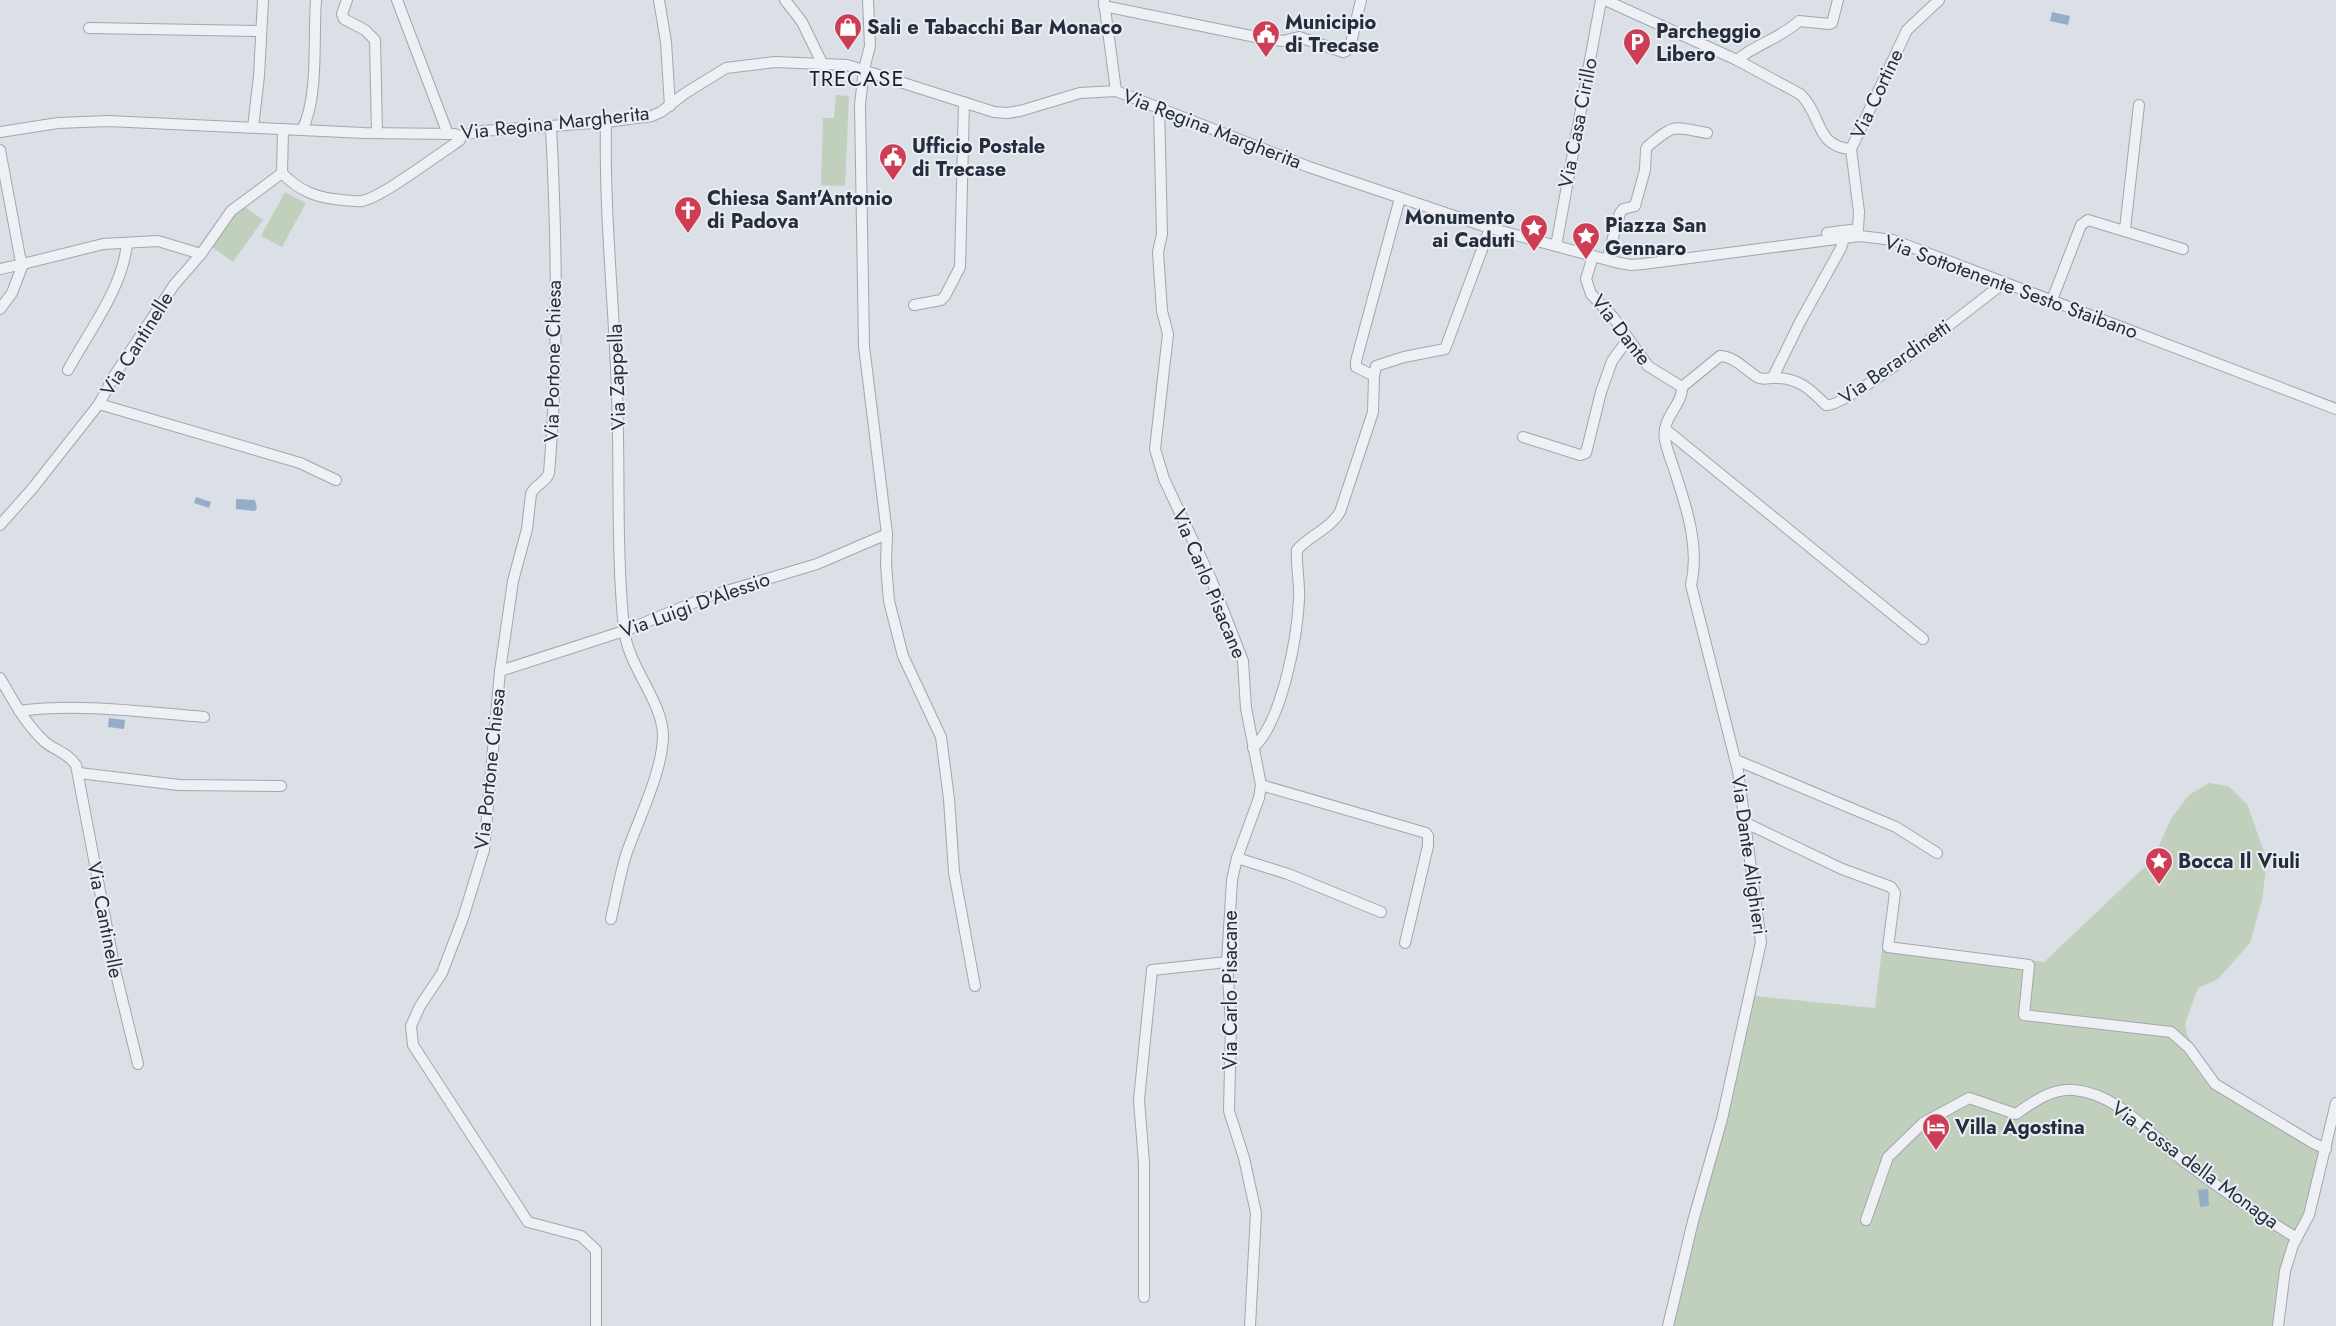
<svg xmlns="http://www.w3.org/2000/svg" width="2336" height="1326" viewBox="0 0 2336 1326" font-family="Jost,sans-serif">
	<rect width="100%" height="100%" fill="#dbdfe6"/>
	<g fill="#c1d0bc">
		<polygon points="836,95 849,96 845,186 821,185 823,118 834,118"/>
		<polygon points="285,192 306,203 282,247 261,236"/>
		<polygon points="242,205 263,220 233,262 212,247"/>
		<polygon points="2209,783 2228,786 2247,804 2267,860 2262,900 2250,943 2218,979 2198,988 2185,1024 2188,1037 2223,1084 2329,1146 2307,1229 2293,1250 2283,1326 1664,1326 1733,1054 1746,995 1875,1008 1883,942 2044,962 2153,859 2171,819 2189,795"/>
	</g>
	<g fill="#95adc7">
		<polygon points="2052,12 2070,16 2068,25 2050,21"/>
		<polygon points="196,497 211,502 209,508 194,503"/>
		<polygon points="236,499 255,500 257,508 255,511 236,509"/>
		<polygon points="109,718 125,720 124,729 108,727"/>
		<polygon points="2208,1189 2209,1206 2200,1207 2198,1190"/>
	</g>
	<g fill="none" stroke-linecap="round" stroke-linejoin="round">
		<g stroke="#a1a6b0" stroke-width="12">
			<g id="minor">
				<polyline points="347,0 342,14 344,19 365,30 375,40 377,133"/>
				<polyline points="397,0 448,134"/>
				<polyline points="659,0 666,42 670,106"/>
				<polyline points="785,0 802,22 822,63"/>
				<polyline points="868,0 870,46 864,69 860,105 864,346 887,534 886,564 889,601 903,656 941,737 949,799 954,872 975,986"/>
				<path d="M 1605,0 L 1737,60 L 1800,94 C 1822,114 1815,147 1851,149"/>
				<polyline points="1104,1 1116,91"/>
				<polyline points="1104,6 1256,37 1283,41 1299,37 1343,52 1346,51 1350,47 1361,0"/>
				<polyline points="89,28 260,31"/>
				<path d="M 1737,60 C 1756,44 1781,38 1799,21 L 1829,24 L 1832,23 L 1838,0"/>
				<polyline points="1159,107 1162,234 1158,252 1162,311 1168,334 1155,449 1164,479 1211,579 1243,661 1246,708 1261,785 1259,798 1237,858 1232,880 1227,962 1231,1024 1229,1111 1244,1158 1256,1213 1250,1326"/>
				<path d="M 606,122 C 604,211 614,303 617,392 C 620,471 616,550 624,629 C 628,667 662,700 663,735 C 663,770 639,818 627,852 C 620,873 616,897 611,919"/>
				<polyline points="253,127 259,76 263,0"/>
				<path d="M 551,127 C 557,242 559,358 549,473 C 546,483 535,484 531,494 L 527,529 L 513,581 L 500,671 L 484,850 L 463,918 L 442,973 L 420,1006 L 411,1026 L 413,1045 L 528,1222 L 581,1236 L 596,1250 L 596,1326"/>
				<path d="M 283,129 L 282,173 C 299,191 317,198 342,200 C 348,200 356,202 362,201 C 382,197 433,158 453,145 L 460,140 L 459,136"/>
				<path d="M 302,130 C 319,98 313,37 316,0"/>
				<polyline points="0,132 58,123 108,121 364,133 455,134 459,136 482,131 606,122 652,116 661,112 684,94 726,68 775,62 847,65 994,112 1007,113 1020,111 1080,93 1116,91 1309,167 1490,228 1615,262 1631,265 1643,264 1860,236 1893,240 2336,409"/>
				<polyline points="0,150 20,257 23,264 103,244 158,241 201,254"/>
				<polyline points="2125,229 2139,105"/>
				<polyline points="1827,233 1858,229 1859,212 1851,149 1907,30 1939,0"/>
				<polyline points="1556,246 1601,0"/>
				<polyline points="1593,256 1586,279 1591,294 1613,317 1648,366 1682,387"/>
				<path d="M 1607,259 L 1620,213 L 1623,209 L 1635,206 L 1645,170 L 1646,149 L 1648,146 C 1676,123 1672,127 1707,133"/>
				<polyline points="0,269 23,264"/>
				<polyline points="2052,300 2081,225 2088,220 2183,249"/>
				<polyline points="914,305 941,300 945,296 960,267 964,102"/>
				<polyline points="0,309 12,293 23,264"/>
				<path d="M 68,370 C 89,331 123,288 127,243"/>
				<polyline points="1374,376 1356,367 1356,361 1400,198"/>
				<polyline points="1773,377 1800,322 1841,248 1844,238"/>
				<path d="M 1682,387 L 1720,356 C 1736,357 1744,369 1757,377 C 1764,381 1769,377 1776,378 C 1799,378 1811,390 1826,405 C 1845,409 1973,306 1996,289 L 2003,282"/>
				<polyline points="99,404 300,463 336,480"/>
				<polyline points="1665,429 1923,639"/>
				<polyline points="1523,437 1580,455 1586,453 1601,392 1612,361 1628,339"/>
				<polyline points="0,525 32,489 99,404 114,376 174,285 201,254 231,211 282,173"/>
				<polyline points="500,671 624,631 710,596 817,564 887,534"/>
				<path d="M 0,678 C 13,700 25,724 45,742 C 56,751 68,753 76,765 L 115,970 L 138,1064"/>
				<path d="M 19,711 C 80,703 142,712 204,717"/>
				<path d="M 1253,748 C 1282,722 1297,638 1299,600 C 1300,583 1296,567 1297,550 C 1310,535 1330,529 1340,512 L 1373,412 L 1374,376 L 1376,366 L 1404,357 L 1445,349 L 1490,228"/>
				<polyline points="1736,760 1896,827 1937,853"/>
				<polyline points="79,773 179,785 281,786"/>
				<polyline points="1261,785 1426,833 1428,836 1428,846 1405,943"/>
				<polyline points="1746,823 1842,869 1891,887 1895,893 1888,947 2029,965 2024,1015 2171,1032 2189,1048 2215,1084 2313,1143 2326,1149"/>
				<polyline points="1237,858 1288,874 1381,912"/>
				<path d="M 1866,1220 L 1888,1157 L 1923,1123 L 1969,1098 L 2016,1114 C 2033,1102 2052,1088 2074,1090 C 2121,1094 2154,1140 2190,1166 C 2225,1192 2260,1216 2297,1238"/>
				<polyline points="1144,1297 1144,1163 1139,1100 1152,970 1227,962"/>
				<path d="M 1668,1326 L 1693,1221 L 1722,1119 L 1761,942 L 1738,771 L 1691,585 C 1700,546 1686,506 1674,469 C 1671,460 1667,450 1665,440 C 1661,417 1683,405 1682,387"/>
				<polyline points="2278,1326 2285,1271 2293,1245 2309,1215 2336,1103"/>
			</g>
		</g>
		<use href="#minor" stroke="#eef0f4" stroke-width="10"/>
	</g>
	<defs>
		<g id="shop-pin" transform="scale(1.4375)"><path d="M0 17L-7.5 6A9.5 9.5 0 1 1 7.5 6Z" fill="#ce3d53" stroke="#eaeef4"/><path d="M-5-2.5h2.3a2.7 3.5 0 0 1 5.4 0H5L5.5 6h-11ZM-1.5-2.5h3a1.5 2.3 0 0 0-3 0Z" fill="#fff"/></g>
		<g id="civic-pin" transform="scale(1.4375)"><path d="M0 17L-7.5 6A9.5 9.5 0 1 1 7.5 6Z" fill="#ce3d53" stroke="#eaeef4"/><path d="M-.6-6.5H3V-4.5H.6V-3L4-1V1h2V6H-6V1h2V-1L-.6-3ZM-1.2 2.5V6h2.4V2.5Z" fill="#fff"/></g>
		<g id="parking-pin" transform="scale(1.4375)"><path d="M0 17L-7.5 6A9.5 9.5 0 1 1 7.5 6Z" fill="#ce3d53" stroke="#eaeef4"/><path d="M-3.5-5.5H1a3.5 3.5 0 0 1 0 7H-1V5.5H-3.5ZM-1-3.4V-.6H.8a1.4 1.4 0 0 0 0-2.8Z" fill="#fff"/></g>
		<g id="church-pin" transform="scale(1.4375)"><path d="M0 17L-7.5 6A9.5 9.5 0 1 1 7.5 6Z" fill="#ce3d53" stroke="#eaeef4"/><path d="M-1.2-6h2.4v3.5h3.3v2.4h-3.3V6h-2.4V-.1h-3.3v-2.4h3.3Z" fill="#fff"/></g>
		<g id="sight-pin" transform="scale(1.4375)"><path d="M0 17L-7.5 6A9.5 9.5 0 1 1 7.5 6Z" fill="#ce3d53" stroke="#eaeef4"/><path d="M0-6L1.8-2.2L6-1.7L2.9 1.2L3.7 5.4L0 3.3L-3.7 5.4L-2.9 1.2L-6-1.7L-1.8-2.2Z" fill="#fff"/></g>
		<g id="hotel-pin" transform="scale(1.4375)"><path d="M0 17L-7.5 6A9.5 9.5 0 1 1 7.5 6Z" fill="#ce3d53" stroke="#eaeef4"/><path d="M-6-4.5h1.5V1H6V5H4.5V3h-9V5H-6ZM-4 0a1.8 1.8 0 1 1 3.6 0ZM.5 0V-2.5h3Q6-2.5 6 0Z" fill="#fff"/></g>
	</defs>
	<g fill-rule="evenodd">
		<use href="#shop-pin" x="848" y="27"/>
		<use href="#civic-pin" x="1266" y="34"/>
		<use href="#parking-pin" x="1637" y="42"/>
		<use href="#civic-pin" x="893" y="157"/>
		<use href="#church-pin" x="688" y="210"/>
		<use href="#sight-pin" x="1534" y="228"/>
		<use href="#sight-pin" x="1586" y="236"/>
		<use href="#sight-pin" x="2159" y="861"/>
		<use href="#hotel-pin" x="1936" y="1127"/>
	</g>
	<g text-anchor="middle" dominant-baseline="central" stroke-width="4" stroke-linejoin="round" paint-order="stroke">
		<g font-size="20" font-weight="bold" fill="#252e3c" stroke="#eaeef4" text-anchor="start">
			<text x="1285" y="22">Municipio<tspan x="1285" dy="23">di Trecase</tspan></text>
			<text x="867" y="27">Sali e Tabacchi Bar Monaco</text>
			<text x="1656" y="31">Parcheggio<tspan x="1656" dy="23">Libero</tspan></text>
			<text x="912" y="146">Ufficio Postale<tspan x="912" dy="23">di Trecase</tspan></text>
			<text x="707" y="198">Chiesa Sant'Antonio<tspan x="707" dy="23">di Padova</tspan></text>
			<text x="1515" y="217" text-anchor="end">Monumento<tspan x="1515" dy="23">ai Caduti</tspan></text>
			<text x="1605" y="225">Piazza San<tspan x="1605" dy="23">Gennaro</tspan></text>
			<text x="2178" y="861">Bocca Il Viuli</text>
			<text x="1955" y="1127">Villa Agostina</text>
		</g>
		<g font-size="20" fill="#252e3c" stroke="#eaeef4">
			<text transform="translate(1877 94) rotate(-65)">Via Cortine</text>
			<text transform="translate(555 123) rotate(-6)">Via Regina Margherita</text>
			<text transform="translate(1578 123) rotate(-79)">Via Casa Cirillo</text>
			<text transform="translate(1212 129) rotate(21)">Via Regina Margherita</text>
			<text transform="translate(2011 287) rotate(20)">Via Sottotenente Sesto Staibano</text>
			<text transform="translate(1621 330) rotate(52)">Via Dante</text>
			<text transform="translate(137 344) rotate(-58)">Via Cantinelle</text>
			<text transform="translate(553 361) rotate(-89)">Via Portone Chiesa</text>
			<text transform="translate(1895 362) rotate(-35)">Via Berardinetti</text>
			<text transform="translate(617 377) rotate(-92)">Via Zappella</text>
			<text transform="translate(1209 584) rotate(67)">Via Carlo Pisacane</text>
			<text transform="translate(695 605) rotate(-20)">Via Luigi D'Alessio</text>
			<text transform="translate(490 769) rotate(-84)">Via Portone Chiesa</text>
			<text transform="translate(1749 855) rotate(82)">Via Dante Alighieri</text>
			<text transform="translate(105 920) rotate(79)">Via Cantinelle</text>
			<text transform="translate(1230 990) rotate(-90)">Via Carlo Pisacane</text>
			<text transform="translate(2195 1165) rotate(36)">Via Fossa della Monaga</text>
		</g>
		<g font-size="22" letter-spacing="1" fill="#181f2c" stroke="#eaeef4">
			<text x="857" y="78">TRECASE</text>
		</g>
	</g>
</svg>
